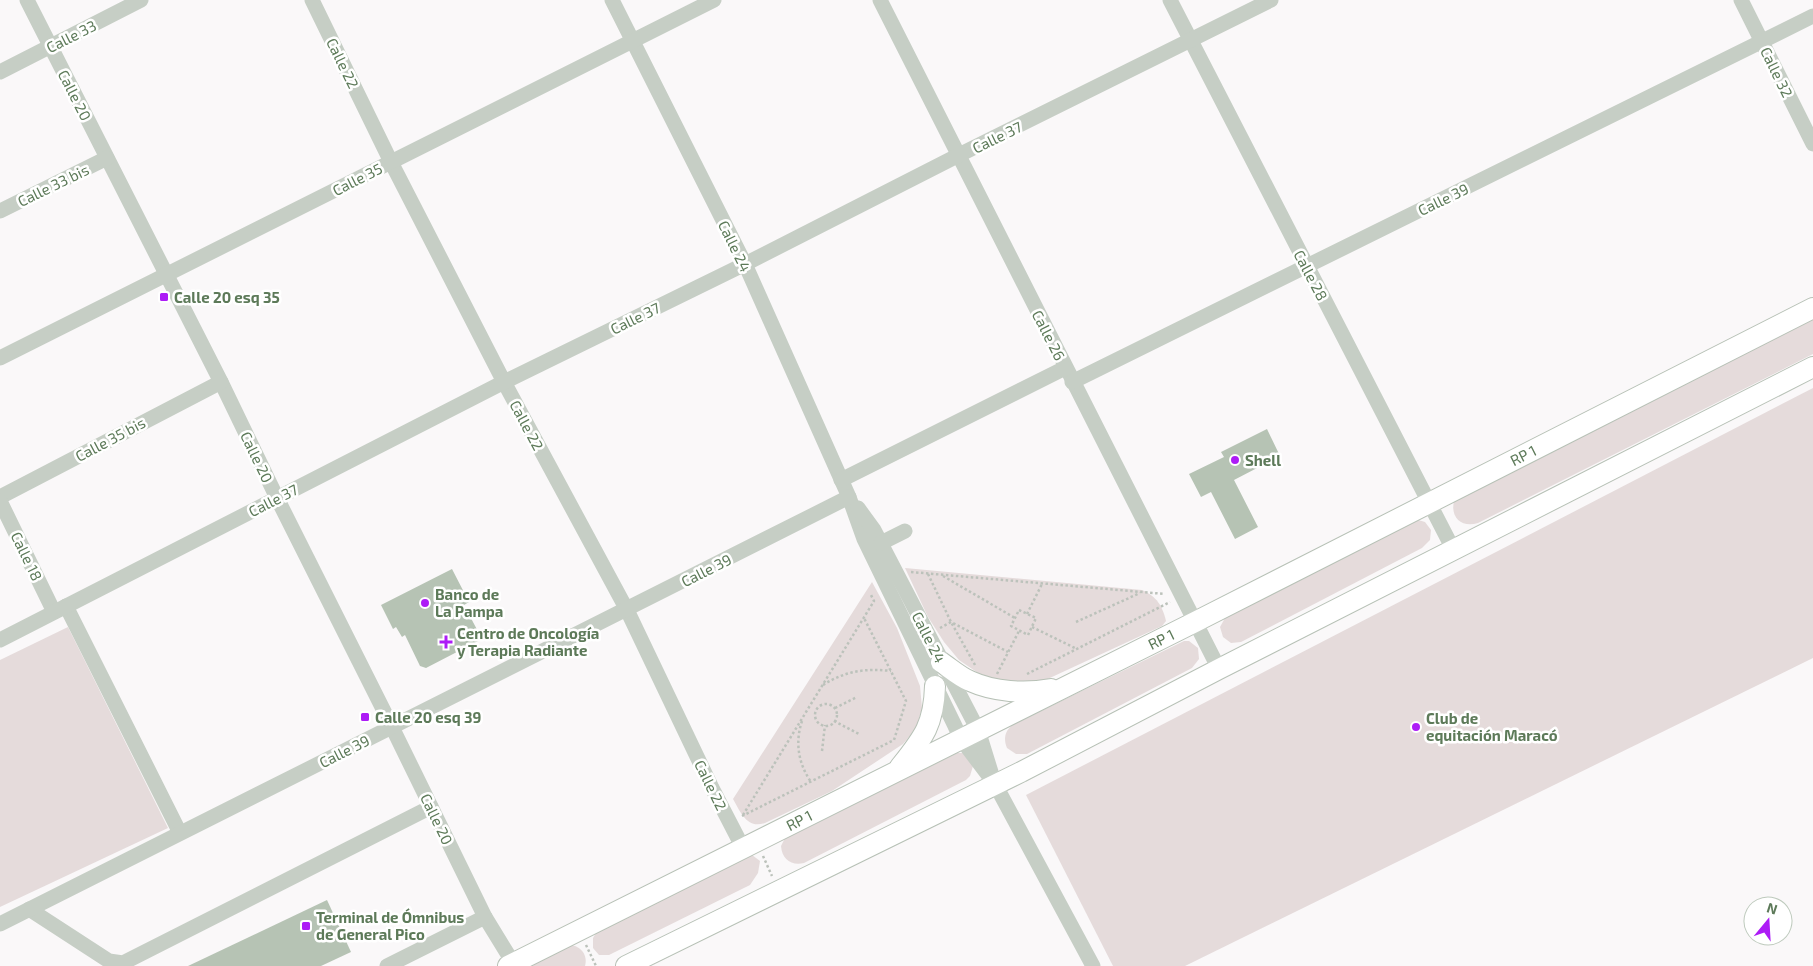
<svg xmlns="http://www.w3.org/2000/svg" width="1813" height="966" viewBox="0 0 1813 966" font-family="'Exo 2',sans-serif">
	<rect width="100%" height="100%" fill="#faf8f9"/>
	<g fill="#e5dbdb">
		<path d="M 1813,317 L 1813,354 L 1478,523 C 1462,528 1450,518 1454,501 Z"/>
		<polygon points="1813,388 1813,658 1185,966 1113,966 1026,795"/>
		<polygon points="1415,519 1425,522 1431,530 1430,540 1422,548 1241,642 1231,643 1223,637 1220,627 1225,618"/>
		<path d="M 905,568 L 1142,590 C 1157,597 1162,605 1166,621 L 1162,626 L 1039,683 L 1008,682 L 981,675 L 959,660 L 944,642 L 928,617 Z"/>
		<path d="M 872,582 L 897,628 L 920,686 L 922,708 L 916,729 L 903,744 L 832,791 L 765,823 C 747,829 741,813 733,799 Z"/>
		<polygon points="68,627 168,828 0,907 0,660"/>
		<path d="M 1184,641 L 1189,641 L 1198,648 L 1199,659 L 1192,668 L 1027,754 L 1016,754 L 1007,748 C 1003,738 1005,730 1014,724 Z"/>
		<path d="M 957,753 L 963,753 L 973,766 L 970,776 L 966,780 L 804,863 C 791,866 782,859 781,846 L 786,836 Z"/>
		<polygon points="752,855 760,861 758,873 750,885 609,955 599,955 593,948 593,938 596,933 741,856"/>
		<path d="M 570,945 C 581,946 588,955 585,966 L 533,966 L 537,961 Z"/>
	</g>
	<g fill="#b6c3b4">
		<polygon points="1267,429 1280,456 1234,480 1258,527 1235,539 1211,492 1201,497 1189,474 1224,457 1221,452"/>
		<polygon points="452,569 469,602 464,605 482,639 426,668 420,666 405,635 402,637 396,627 393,629 381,605"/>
		<polygon points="327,900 351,952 321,966 188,966"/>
	</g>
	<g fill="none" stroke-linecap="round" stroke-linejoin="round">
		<g stroke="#b7c1b6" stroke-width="22">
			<g id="major">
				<path d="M 941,662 C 950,668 960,677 970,681 C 994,692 1025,694 1051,689"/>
				<path d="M 900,767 C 923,738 934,725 935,686"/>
				<polyline points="508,966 1195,622 1813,308"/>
				<polyline points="626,966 1021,772 1219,669 1813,367"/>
			</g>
		</g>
		<g stroke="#bcc2bb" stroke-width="2.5" stroke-dasharray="2.5 2.5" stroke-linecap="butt">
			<polyline points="911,572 1165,594"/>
			<polyline points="928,574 951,622 975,665"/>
			<polyline points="943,576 1015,618"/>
			<polygon points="1019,610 1036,618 1028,635 1011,626"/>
			<polyline points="1027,614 1042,584"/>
			<polyline points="1076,622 1140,593"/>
			<polyline points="1032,627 1077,649"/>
			<polyline points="940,628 951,622 1008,652"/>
			<polyline points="997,674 1019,631"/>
			<polyline points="1027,674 1170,602"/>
			<path d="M 823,685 C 845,671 866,668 891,671"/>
			<circle cx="826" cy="715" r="11"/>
			<polyline points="835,708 857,697"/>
			<path d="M 802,721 C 795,742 798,763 811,782"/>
			<polyline points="834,721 859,734"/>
			<polyline points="822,751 825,725"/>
			<polyline points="743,815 874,601 870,593"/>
			<polyline points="742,816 894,740 906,701 864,618"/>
			<polyline points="763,856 772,876"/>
			<polyline points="586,945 596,966"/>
		</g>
		<g stroke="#c6cec5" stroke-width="15">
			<polyline points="27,0 221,382 277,498 392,727 485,917 515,966"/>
			<polyline points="312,0 391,162 504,382 627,610 712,788 743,848"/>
			<polyline points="612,0 745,264 849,497 864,539 954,724 961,739 995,784 1093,966"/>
			<polyline points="880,0 1219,669"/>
			<polyline points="1170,0 1453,549"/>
			<polyline points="1741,0 1813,144"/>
			<polyline points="0,72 141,0"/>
			<polyline points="0,211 107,158"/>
			<polyline points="0,358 714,0"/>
			<polyline points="1072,382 1813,16"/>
			<polyline points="841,480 1065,368"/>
			<polyline points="0,497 221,382"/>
			<polyline points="0,501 54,612"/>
			<polyline points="858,508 874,530 978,730 991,772"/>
			<polyline points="881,543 905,531"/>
			<polyline points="66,606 180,833"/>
			<polyline points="0,640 504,382 745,264 959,155 1271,0"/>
			<polyline points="29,909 109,961 123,963 431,807"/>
			<polyline points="0,924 849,497"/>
			<polyline points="387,966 485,917"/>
		</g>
		<use href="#major" stroke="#fff" stroke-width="20"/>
	</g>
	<g fill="#ad1cf6" stroke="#fff" stroke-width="2">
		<rect x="159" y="292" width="10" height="10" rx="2.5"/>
		<circle cx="1235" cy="460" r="5"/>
		<circle cx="425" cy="603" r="5"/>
		<path d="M443.5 634.5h5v5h5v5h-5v5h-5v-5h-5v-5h5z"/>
		<rect x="360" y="712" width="10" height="10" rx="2.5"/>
		<circle cx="1416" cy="727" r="5"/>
		<rect x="301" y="921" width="10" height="10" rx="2.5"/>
	</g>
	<g text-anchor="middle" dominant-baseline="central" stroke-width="5" stroke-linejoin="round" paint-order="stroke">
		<g font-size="15" fill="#5d7a59" stroke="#fff">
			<text transform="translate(71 36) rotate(-27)">Calle 33</text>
			<text transform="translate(343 63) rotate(64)">Calle 22</text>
			<text transform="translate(1777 72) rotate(64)">Calle 32</text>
			<text transform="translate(75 95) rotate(63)">Calle 20</text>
			<text transform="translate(997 137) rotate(-26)">Calle 37</text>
			<text transform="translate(357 179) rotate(-27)">Calle 35</text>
			<text transform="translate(53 185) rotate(-26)">Calle 33 bis</text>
			<text transform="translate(1443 199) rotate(-26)">Calle 39</text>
			<text transform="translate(735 246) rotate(64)">Calle 24</text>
			<text transform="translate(1311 275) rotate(62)">Calle 28</text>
			<text transform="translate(635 318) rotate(-26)">Calle 37</text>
			<text transform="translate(1049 335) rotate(63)">Calle 26</text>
			<text transform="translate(527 425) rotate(62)">Calle 22</text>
			<text transform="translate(110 439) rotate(-28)">Calle 35 bis</text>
			<text transform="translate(1523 455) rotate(-27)">RP 1</text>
			<text transform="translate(257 457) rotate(64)">Calle 20</text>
			<text transform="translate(273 500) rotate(-27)">Calle 37</text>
			<text transform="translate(27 556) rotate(64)">Calle 18</text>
			<text transform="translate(706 570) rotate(-27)">Calle 39</text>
			<text transform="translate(929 637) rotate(63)">Calle 24</text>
			<text transform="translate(1161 639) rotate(-26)">RP 1</text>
			<text transform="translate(344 751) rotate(-27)">Calle 39</text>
			<text transform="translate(711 785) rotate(64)">Calle 22</text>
			<text transform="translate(437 819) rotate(64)">Calle 20</text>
			<text transform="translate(799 820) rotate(-27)">RP 1</text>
		</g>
		<g font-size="15" font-weight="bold" fill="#5d7a59" stroke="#fff" text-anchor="start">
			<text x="174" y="297">Calle 20 esq 35</text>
			<text x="1245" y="460">Shell</text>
			<text x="435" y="594">Banco de<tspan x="435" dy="17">La Pampa</tspan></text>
			<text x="457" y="633">Centro de Oncología<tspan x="457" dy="17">y Terapia Radiante</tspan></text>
			<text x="375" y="717">Calle 20 esq 39</text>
			<text x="1426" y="718">Club de<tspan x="1426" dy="17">equitación Maracó</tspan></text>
			<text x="316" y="917">Terminal de Ómnibus<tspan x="316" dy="17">de General Pico</tspan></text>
		</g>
	</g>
	<g transform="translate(1768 921) rotate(18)"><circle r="24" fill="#ffffff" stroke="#becabd"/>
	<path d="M0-4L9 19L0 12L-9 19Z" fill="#ad1cf6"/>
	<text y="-8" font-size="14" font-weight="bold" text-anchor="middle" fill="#5d7a59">N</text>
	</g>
</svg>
